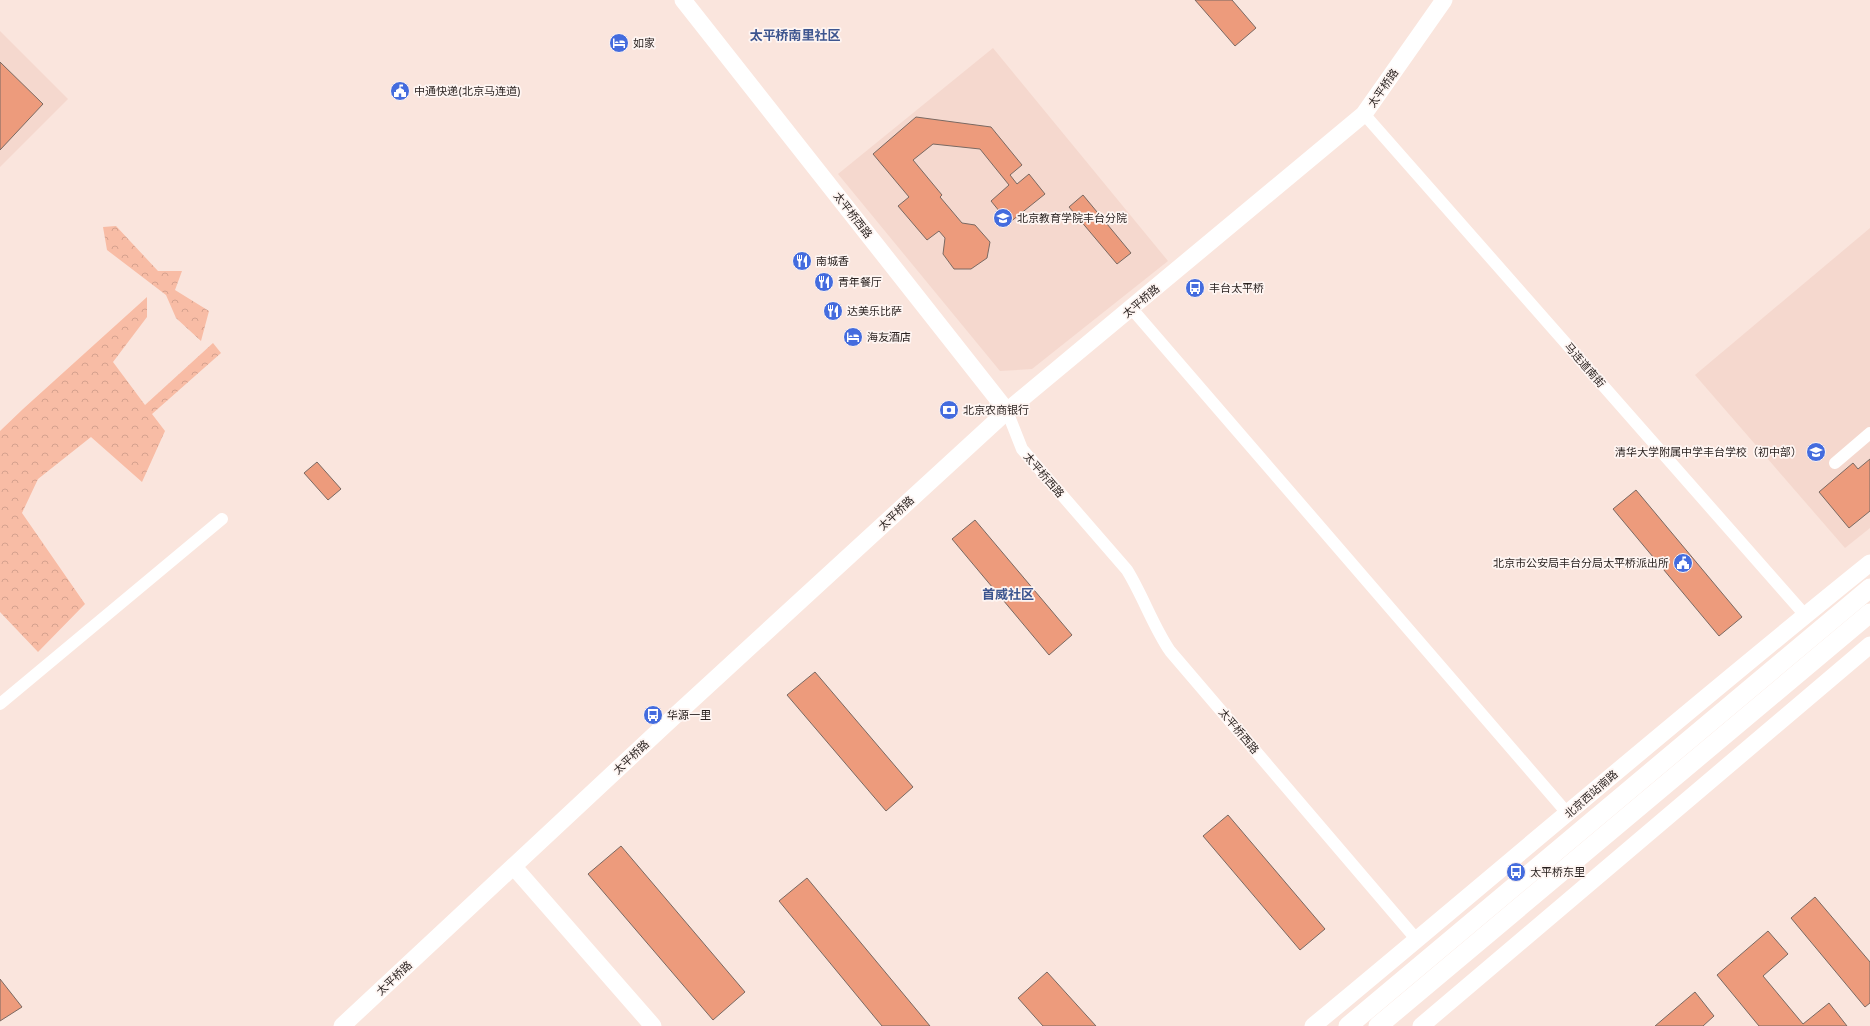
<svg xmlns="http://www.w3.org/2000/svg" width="1870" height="1026" viewBox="0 0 1870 1026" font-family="Inter,'Noto Sans SC',sans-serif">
	<defs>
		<pattern id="forest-crowns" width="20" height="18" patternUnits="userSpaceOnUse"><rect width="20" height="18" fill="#f8bca5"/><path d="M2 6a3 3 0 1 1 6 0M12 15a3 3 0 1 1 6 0" fill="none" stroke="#d5a18e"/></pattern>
	</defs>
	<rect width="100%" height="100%" fill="#fae5dd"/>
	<g fill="#f5d8ce">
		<polygon points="0,31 68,99 0,167"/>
		<polygon points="993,48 1168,261 1032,369 1000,371 838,174"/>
		<polygon points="1870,228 1870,528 1845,548 1695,375"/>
	</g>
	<g fill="url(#forest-crowns)">
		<polygon points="116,226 158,271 182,271 175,290 209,311 201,341 176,318 166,295 107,250 103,227"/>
		<polygon points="147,297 147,317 113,362 145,405 213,343 221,353 152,414 165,431 142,482 91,437 38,479 22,513 85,604 38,652 0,612 0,431 23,409"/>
	</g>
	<g fill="#ed9b7c" stroke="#7a6962">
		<polygon points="1195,0 1232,0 1256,28 1235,46"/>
		<polygon points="0,62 43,104 0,150"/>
		<polygon points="916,117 991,127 1022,165 1010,175 1017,184 1029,174 1045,194 1009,223 991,201 1009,185 980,149 933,144 913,160 942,195 940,197 962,223 975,225 990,242 987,258 971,269 954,269 943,254 945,238 939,231 927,240 898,206 909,197 873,154"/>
		<polygon points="1083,195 1131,253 1117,264 1069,207"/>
		<polygon points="1870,459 1870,511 1849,528 1819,492 1853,463 1858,469"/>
		<polygon points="317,462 341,489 328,500 304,473"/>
		<polygon points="1636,490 1742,617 1719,636 1613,509"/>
		<polygon points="975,520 1072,635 1049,655 952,539"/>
		<polygon points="815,672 913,787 886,811 787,695"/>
		<polygon points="1228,815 1325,929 1300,950 1203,836"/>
		<polygon points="621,846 745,992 713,1020 588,874"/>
		<polygon points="807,878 930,1026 882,1026 779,901"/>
		<polygon points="1815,897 1870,962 1870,1003 1865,1007 1791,918"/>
		<polygon points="1768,931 1788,954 1763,976 1803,1024 1829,1003 1847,1026 1759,1026 1717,975"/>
		<polygon points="1047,972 1096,1026 1043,1026 1018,998"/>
		<polygon points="0,979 22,1007 0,1021"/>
		<polygon points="1695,992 1714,1016 1703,1026 1655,1026"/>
	</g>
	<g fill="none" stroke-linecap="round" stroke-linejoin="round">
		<g stroke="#fff" stroke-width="12">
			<polyline points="1364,114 1805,615"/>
			<polyline points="1132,309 1568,814"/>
			<path d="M 1007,411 L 1022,449 L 1127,570 C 1143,596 1153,626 1170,651 L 1417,940"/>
			<polyline points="1835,463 1870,433"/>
			<polyline points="0,704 222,519"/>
		</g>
		<g stroke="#fff" stroke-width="17">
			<polyline points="683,0 1007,411"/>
			<polyline points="514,867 653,1026"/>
			<polyline points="342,1026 666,724 1007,411 1364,114 1444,0"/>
			<path d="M 1313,1026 C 1499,872 1682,714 1870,563"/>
			<polyline points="1421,1026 1870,645"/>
		</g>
		<g stroke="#fff" stroke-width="19">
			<polyline points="1348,1026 1870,588"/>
			<polyline points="1378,1026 1870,613"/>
		</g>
	</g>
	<defs>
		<g id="hotel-disc" transform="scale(1)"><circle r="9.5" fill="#446cde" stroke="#fef5f2"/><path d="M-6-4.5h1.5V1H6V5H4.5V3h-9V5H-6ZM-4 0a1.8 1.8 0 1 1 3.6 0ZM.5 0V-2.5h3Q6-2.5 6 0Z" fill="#fff"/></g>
		<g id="civic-disc" transform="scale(1)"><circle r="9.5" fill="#446cde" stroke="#fef5f2"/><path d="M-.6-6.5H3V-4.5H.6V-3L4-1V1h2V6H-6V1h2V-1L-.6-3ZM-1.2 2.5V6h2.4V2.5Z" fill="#fff"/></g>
		<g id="university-disc" transform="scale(1)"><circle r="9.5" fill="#446cde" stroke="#fef5f2"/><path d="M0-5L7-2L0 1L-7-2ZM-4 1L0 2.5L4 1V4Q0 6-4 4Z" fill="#fff"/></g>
		<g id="restaurant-disc" transform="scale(1)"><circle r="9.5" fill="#446cde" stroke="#fef5f2"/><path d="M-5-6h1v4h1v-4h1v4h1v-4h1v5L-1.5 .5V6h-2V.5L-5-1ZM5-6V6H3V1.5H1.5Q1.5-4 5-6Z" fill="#fff"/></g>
		<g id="bus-disc" transform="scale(1)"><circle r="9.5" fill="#446cde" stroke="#fef5f2"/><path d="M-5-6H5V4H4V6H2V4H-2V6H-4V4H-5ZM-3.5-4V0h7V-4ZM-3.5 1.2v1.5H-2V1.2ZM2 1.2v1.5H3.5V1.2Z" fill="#fff"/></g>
		<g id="bank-disc" transform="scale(1)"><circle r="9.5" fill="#446cde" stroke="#fef5f2"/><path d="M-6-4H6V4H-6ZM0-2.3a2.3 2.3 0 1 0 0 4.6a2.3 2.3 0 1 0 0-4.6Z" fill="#fff"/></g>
		<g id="school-disc" transform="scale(1)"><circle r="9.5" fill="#446cde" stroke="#fef5f2"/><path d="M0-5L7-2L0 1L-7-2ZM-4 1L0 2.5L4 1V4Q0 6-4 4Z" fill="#fff"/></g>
	</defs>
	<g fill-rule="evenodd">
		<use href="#hotel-disc" x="619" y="43"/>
		<use href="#civic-disc" x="400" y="91"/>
		<use href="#university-disc" x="1003" y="218"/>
		<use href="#restaurant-disc" x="802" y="261"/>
		<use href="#restaurant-disc" x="824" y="282"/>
		<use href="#bus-disc" x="1195" y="288"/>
		<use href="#restaurant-disc" x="833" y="311"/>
		<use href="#hotel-disc" x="853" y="337"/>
		<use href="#bank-disc" x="949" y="410"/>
		<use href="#school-disc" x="1816" y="452"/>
		<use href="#civic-disc" x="1683" y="563"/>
		<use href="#bus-disc" x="653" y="715"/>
		<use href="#bus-disc" x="1516" y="872"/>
	</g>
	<g text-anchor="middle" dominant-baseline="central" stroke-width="3.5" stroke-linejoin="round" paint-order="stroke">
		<g font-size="11" fill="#271f1d" stroke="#fef5f2" text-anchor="start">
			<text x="633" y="43">如家</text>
			<text x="414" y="91">中通快递(北京马连道)</text>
			<text x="1017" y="218">北京教育学院丰台分院</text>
			<text x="816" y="261">南城香</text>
			<text x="838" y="282">青年餐厅</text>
			<text x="1209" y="288">丰台太平桥</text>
			<text x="847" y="311">达美乐比萨</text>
			<text x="867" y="337">海友酒店</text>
			<text x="963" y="410">北京农商银行</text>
			<text x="1802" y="452" text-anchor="end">清华大学附属中学丰台学校（初中部）</text>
			<text x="1669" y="563" text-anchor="end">北京市公安局丰台分局太平桥派出所</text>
			<text x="667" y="715">华源一里</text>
			<text x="1530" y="872">太平桥东里</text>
		</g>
		<g font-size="11" fill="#271f1d" stroke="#fef5f2">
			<text transform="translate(1383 88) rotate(-55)">太平桥路</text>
			<text transform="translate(853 215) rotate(52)">太平桥西路</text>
			<text transform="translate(1141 301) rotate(-40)">太平桥路</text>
			<text transform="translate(1585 365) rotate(49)">马连道南街</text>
			<text transform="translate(1044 475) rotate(49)">太平桥西路</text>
			<text transform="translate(896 513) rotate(-43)">太平桥路</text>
			<text transform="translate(1239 731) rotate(50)">太平桥西路</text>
			<text transform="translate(631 757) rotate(-43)">太平桥路</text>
			<text transform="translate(1591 794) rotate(-41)">北京西站南路</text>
			<text transform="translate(394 978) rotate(-43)">太平桥路</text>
		</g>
		<g font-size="13" font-weight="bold" fill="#3d558f" stroke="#fef5f2">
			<text x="795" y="35">太平桥南里社区</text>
			<text x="1008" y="594">首威社区</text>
		</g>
	</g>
</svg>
